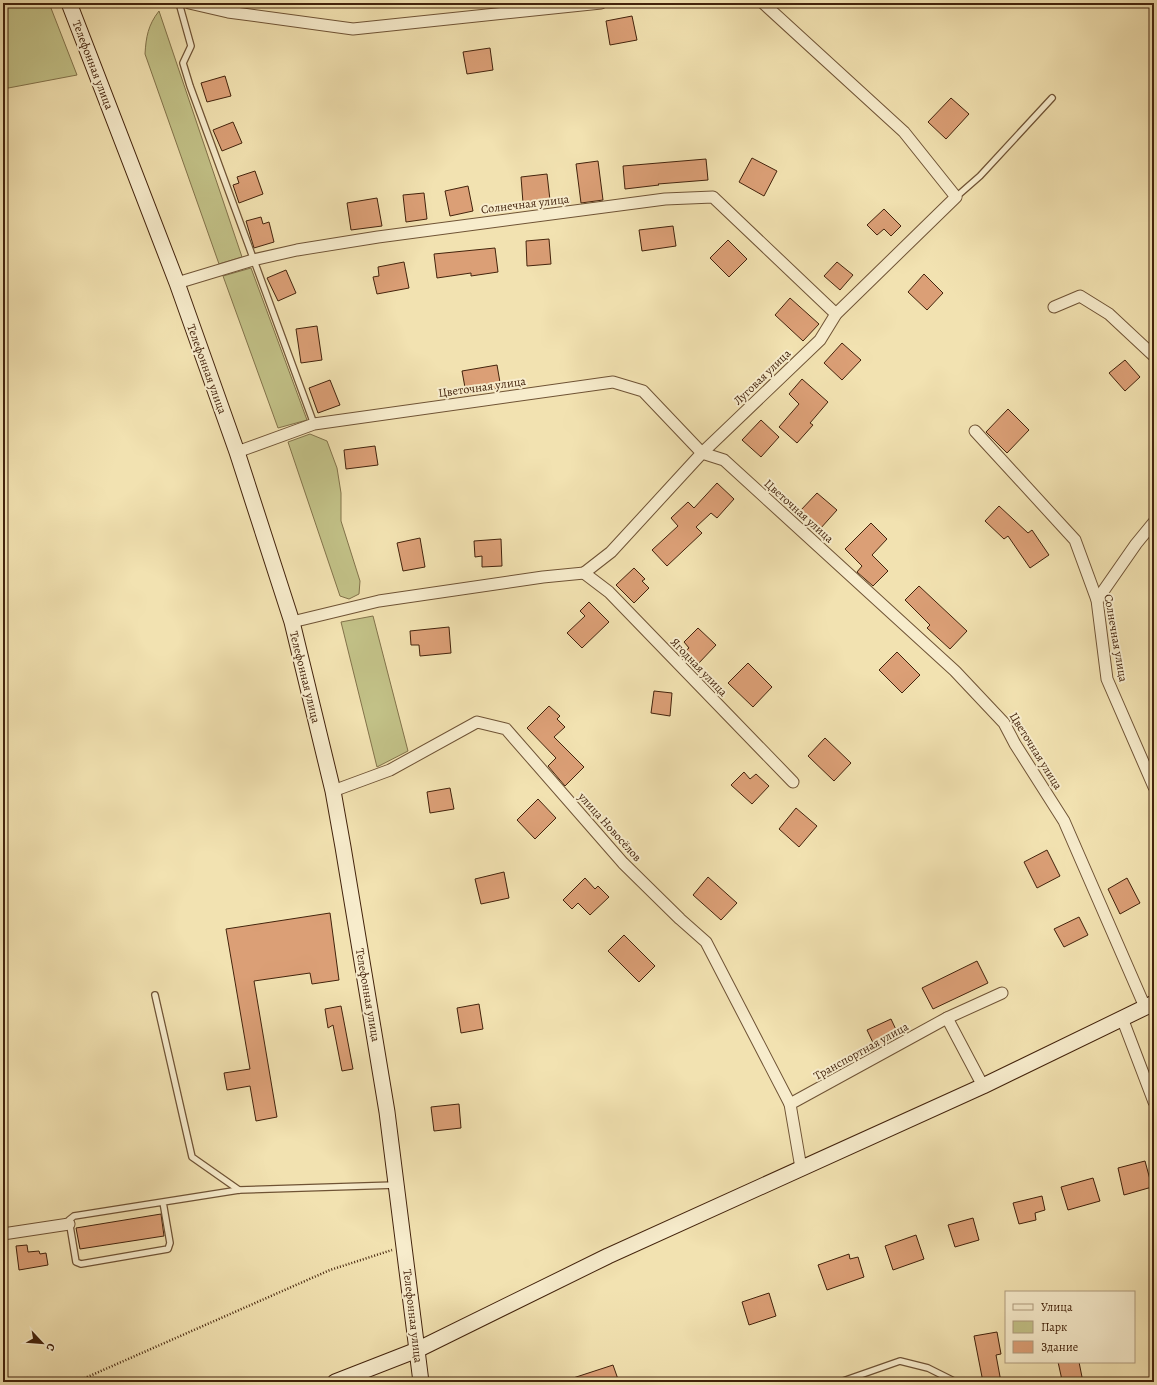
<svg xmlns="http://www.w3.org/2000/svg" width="1157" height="1385" viewBox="0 0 1157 1385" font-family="Alegreya,serif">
	<rect width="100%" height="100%" fill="#f2e2b1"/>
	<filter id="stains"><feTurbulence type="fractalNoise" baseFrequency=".005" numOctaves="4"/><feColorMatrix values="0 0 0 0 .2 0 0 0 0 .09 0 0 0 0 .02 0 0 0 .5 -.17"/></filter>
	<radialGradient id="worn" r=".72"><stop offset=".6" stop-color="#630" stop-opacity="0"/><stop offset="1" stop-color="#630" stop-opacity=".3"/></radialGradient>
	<g fill="#c2c187" stroke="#82724a">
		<polygon points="3,3 49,3 77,75 3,89"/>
		<path d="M 159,11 L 242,257 L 219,264 L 145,54 C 146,37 148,25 159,11 Z"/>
		<polygon points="251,268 307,420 278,428 223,276"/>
		<polygon points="310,434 327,441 337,468 341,493 341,521 360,581 359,594 349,599 340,596 288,442"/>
		<polygon points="373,616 408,751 377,767 341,622"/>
	</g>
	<g fill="#db9f76" stroke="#43230c">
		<polygon points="632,16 637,40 610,45 606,21"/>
		<polygon points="490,48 493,70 467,74 463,52"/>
		<polygon points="225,76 231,96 207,102 201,83"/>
		<polygon points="951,98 969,114 946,139 928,122"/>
		<polygon points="233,122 242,143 222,151 213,130"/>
		<polygon points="752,158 777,171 764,196 739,182"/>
		<polygon points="706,159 708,180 658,184 659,185 625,189 623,166"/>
		<polygon points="598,161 603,200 581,203 576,164"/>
		<polygon points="255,171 263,194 239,203 233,185 239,183 237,177"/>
		<polygon points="547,174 550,200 523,203 521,177"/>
		<polygon points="468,186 473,211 450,216 445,191"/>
		<polygon points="424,193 427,219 406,222 403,195"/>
		<polygon points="377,198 382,226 351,230 347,203"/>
		<polygon points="884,209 901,226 891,236 884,229 877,235 867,225"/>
		<polygon points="261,217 263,224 269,222 274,242 254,248 246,221"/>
		<polygon points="673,226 676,246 642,251 639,230"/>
		<polygon points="549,239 551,264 527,266 526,241"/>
		<polygon points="728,240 747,259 729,277 710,258"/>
		<polygon points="495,248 498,272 471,276 471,273 437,278 434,254"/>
		<polygon points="404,262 409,288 377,294 373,277 379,276 378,267"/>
		<polygon points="837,262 853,275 840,290 824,276"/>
		<polygon points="286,270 296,293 278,301 267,278"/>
		<polygon points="924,274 943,293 927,310 908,292"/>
		<polygon points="790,298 819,324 803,341 775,315"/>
		<polygon points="317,326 322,360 301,363 296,329"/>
		<polygon points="842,343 861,360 842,380 824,363"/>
		<polygon points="1125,360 1140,377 1125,391 1109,373"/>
		<polygon points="497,365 501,388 466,393 462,371"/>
		<polygon points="802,379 828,402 810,423 813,425 797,443 779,427 799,404 789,394"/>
		<polygon points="330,380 340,405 318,413 309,388"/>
		<polygon points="1008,409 1029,430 1007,453 986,432"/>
		<polygon points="761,420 779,437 761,457 742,440"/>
		<polygon points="375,446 378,465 346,469 344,450"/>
		<polygon points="717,483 734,499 717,518 711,513 696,527 702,533 667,566 652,550 678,526 671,518 688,502 694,508"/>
		<polygon points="817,493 837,510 820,529 800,511"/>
		<polygon points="999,506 1028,533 1032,530 1049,555 1030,568 1008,536 1004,539 985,521"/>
		<polygon points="871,523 887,539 872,555 888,571 873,586 857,572 862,566 845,549"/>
		<polygon points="420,538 425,567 403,571 397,543"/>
		<polygon points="501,539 502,566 482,567 482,556 475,557 474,541"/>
		<polygon points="634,568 645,579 642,581 649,588 634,603 616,585"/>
		<polygon points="919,586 967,631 950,649 927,628 930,625 905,600"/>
		<polygon points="589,602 609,622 582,648 567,633 585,616 580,611"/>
		<polygon points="449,627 451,653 420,656 419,645 411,645 410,631"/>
		<polygon points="698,628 716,645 697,665 684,652 689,648 684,642"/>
		<polygon points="897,652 920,675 902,693 879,670"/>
		<polygon points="748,663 772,687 753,707 728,683"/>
		<polygon points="654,691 672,693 670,716 651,713"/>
		<polygon points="549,706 560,716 557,719 565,727 554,737 584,767 565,786 548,766 556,758 527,728"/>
		<polygon points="825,738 851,763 834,781 808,756"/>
		<polygon points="744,772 750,779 756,774 769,786 752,804 731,785"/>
		<polygon points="450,788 454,809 430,813 427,792"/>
		<polygon points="538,799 556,818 535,839 517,820"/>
		<polygon points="796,808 817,826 799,847 779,829"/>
		<polygon points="1047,850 1060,876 1037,888 1024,862"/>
		<polygon points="504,872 509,898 481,904 475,879"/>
		<polygon points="708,877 737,903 721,920 693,895"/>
		<polygon points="585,878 595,889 598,886 609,897 590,915 578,903 572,909 563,900"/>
		<polygon points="1127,878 1140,903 1120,914 1108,889"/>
		<polygon points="330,913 339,980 312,984 310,973 254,981 277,1117 256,1121 250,1086 227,1090 224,1073 250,1069 226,929"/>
		<polygon points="1079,917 1088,935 1064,947 1054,929"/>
		<polygon points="624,935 655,966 639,982 608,951"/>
		<polygon points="977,961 988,983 933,1009 922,988"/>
		<polygon points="479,1004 483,1029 461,1033 457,1008"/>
		<polygon points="341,1006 353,1069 342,1071 333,1025 328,1028 325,1009"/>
		<polygon points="891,1019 899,1036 876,1049 867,1030"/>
		<polygon points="459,1104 461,1128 434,1131 431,1107"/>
		<polygon points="1145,1161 1152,1187 1124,1195 1118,1168"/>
		<polygon points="1093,1178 1100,1201 1068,1210 1061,1187"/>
		<polygon points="1042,1196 1045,1210 1035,1213 1036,1220 1019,1224 1013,1203"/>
		<polygon points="161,1214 164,1236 80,1249 76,1228"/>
		<polygon points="973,1218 979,1240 955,1247 948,1225"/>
		<polygon points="916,1235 924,1259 893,1270 885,1246"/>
		<polygon points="27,1245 28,1252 39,1251 40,1254 46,1253 48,1265 19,1270 16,1246"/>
		<polygon points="849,1254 850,1259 858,1257 864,1277 827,1290 818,1265"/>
		<polygon points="769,1293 776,1316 749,1325 742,1302"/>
		<polygon points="997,1332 1001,1354 996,1355 1001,1382 983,1382 974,1336"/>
		<polygon points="1058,1362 1079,1362 1083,1382 1069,1382 1069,1379 1062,1380"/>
		<polygon points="613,1365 619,1382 568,1382 567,1380"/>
	</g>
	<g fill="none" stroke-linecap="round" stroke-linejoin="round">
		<g stroke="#6f5335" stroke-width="8">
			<g id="lane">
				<polyline points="179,3 191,46 183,63 190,86 314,424"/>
				<polyline points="956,197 980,176 1052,98"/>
				<polyline points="155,995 192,1157 239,1190"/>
				<polyline points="163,1202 170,1243 168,1249 81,1264 76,1262 69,1220 74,1216 239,1190 396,1185"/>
				<polyline points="840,1382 900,1361 928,1368 956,1382"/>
			</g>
		</g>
		<g stroke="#6f5335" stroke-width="13">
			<g id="street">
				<polyline points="189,3 228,12 353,29 601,3"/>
				<polyline points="177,283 253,260 297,250 378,237 665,199 713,197 836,314"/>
				<polyline points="1054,307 1080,296 1109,314 1154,356"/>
				<polyline points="975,431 1075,540 1097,600 1107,679 1154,787"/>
				<polyline points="237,452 314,424 613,382 643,391 702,453 724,460 955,671 1004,723 1015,744 1064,821 1145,1007"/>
				<polyline points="584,573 611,552 702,453 820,340 836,314 956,197 904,132 763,3"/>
				<polyline points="584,573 609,592 793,782"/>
				<polyline points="1097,600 1136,544 1154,522"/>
				<polyline points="292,622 379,601 543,577 584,573"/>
				<polyline points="333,791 390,770 477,722 506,729 623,863 680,919 706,942 790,1104"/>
				<polyline points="947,1018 983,1086"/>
				<polyline points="1122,1018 1154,1102"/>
				<polyline points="801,1168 790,1104 947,1018 1002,993"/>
				<polyline points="3,1234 69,1224"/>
			</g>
		</g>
		<g stroke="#43230c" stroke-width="17">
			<g id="secondary">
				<polyline points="69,3 177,283 237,452 292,622 333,791 343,847 387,1112 421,1382"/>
				<polyline points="335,1382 417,1350 608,1256 983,1086 1154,1003"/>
			</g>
		</g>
		<polyline stroke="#43230c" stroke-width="2.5" stroke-dasharray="1 2" stroke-linecap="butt" points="76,1382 330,1270 392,1250"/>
		<use href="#lane" stroke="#f7eccc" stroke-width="5.5"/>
		<use href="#street" stroke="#f7eccc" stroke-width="11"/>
		<use href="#secondary" stroke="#f7eccc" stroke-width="15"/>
	</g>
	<g text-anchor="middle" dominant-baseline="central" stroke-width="4" stroke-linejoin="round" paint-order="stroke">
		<g font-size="12" fill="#43230c" stroke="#f7eccc">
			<text transform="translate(93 65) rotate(69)">Телефонная улица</text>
			<text transform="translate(525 204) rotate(-7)">Солнечная улица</text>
			<text transform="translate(207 369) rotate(70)">Телефонная улица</text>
			<text transform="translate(762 377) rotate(-44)">Луговая улица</text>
			<text transform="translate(482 387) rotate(-8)">Цветочная улица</text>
			<text transform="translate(799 511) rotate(42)">Цветочная улица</text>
			<text transform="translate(1116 638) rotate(80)">Солнечная улица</text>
			<text transform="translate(699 667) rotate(46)">Ягодная улица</text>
			<text transform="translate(305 677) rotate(76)">Телефонная улица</text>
			<text transform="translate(1036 751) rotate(58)">Цветочная улица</text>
			<text transform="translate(610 827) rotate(48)">улица Новосёлов</text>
			<text transform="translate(368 995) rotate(80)">Телефонная улица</text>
			<text transform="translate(861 1051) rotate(-29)">Транспортная улица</text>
			<text transform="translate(413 1316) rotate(83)">Телефонная улица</text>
		</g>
	</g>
	<rect width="1157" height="1385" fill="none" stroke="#f2e2b1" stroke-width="16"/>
	<rect x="4" y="4" width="1149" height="1377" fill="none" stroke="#43230c" stroke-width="2"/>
	<rect x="8" y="8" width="1141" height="1369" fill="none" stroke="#43230c"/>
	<rect x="1005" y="1291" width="130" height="72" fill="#f7eccc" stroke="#af9c7f"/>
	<rect x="1013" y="1304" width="20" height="6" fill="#f7eccc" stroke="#af9c7f"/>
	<text x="1041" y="1311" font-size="12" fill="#43230c">Улица</text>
	<rect x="1013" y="1321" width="20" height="12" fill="#c2c187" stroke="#af9c7f"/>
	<text x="1041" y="1331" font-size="12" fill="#43230c">Парк</text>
	<rect x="1013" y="1341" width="20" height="12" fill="#db9f76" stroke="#af9c7f"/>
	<text x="1041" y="1351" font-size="12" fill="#43230c">Здание</text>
	<g transform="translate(42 1343) rotate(116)" stroke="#f7eccc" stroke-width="3" paint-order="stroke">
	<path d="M0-3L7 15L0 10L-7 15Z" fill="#43230c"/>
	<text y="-6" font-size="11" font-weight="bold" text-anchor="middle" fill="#43230c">С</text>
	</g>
	<rect width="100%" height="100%" filter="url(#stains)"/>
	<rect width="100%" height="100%" fill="url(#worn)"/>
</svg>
